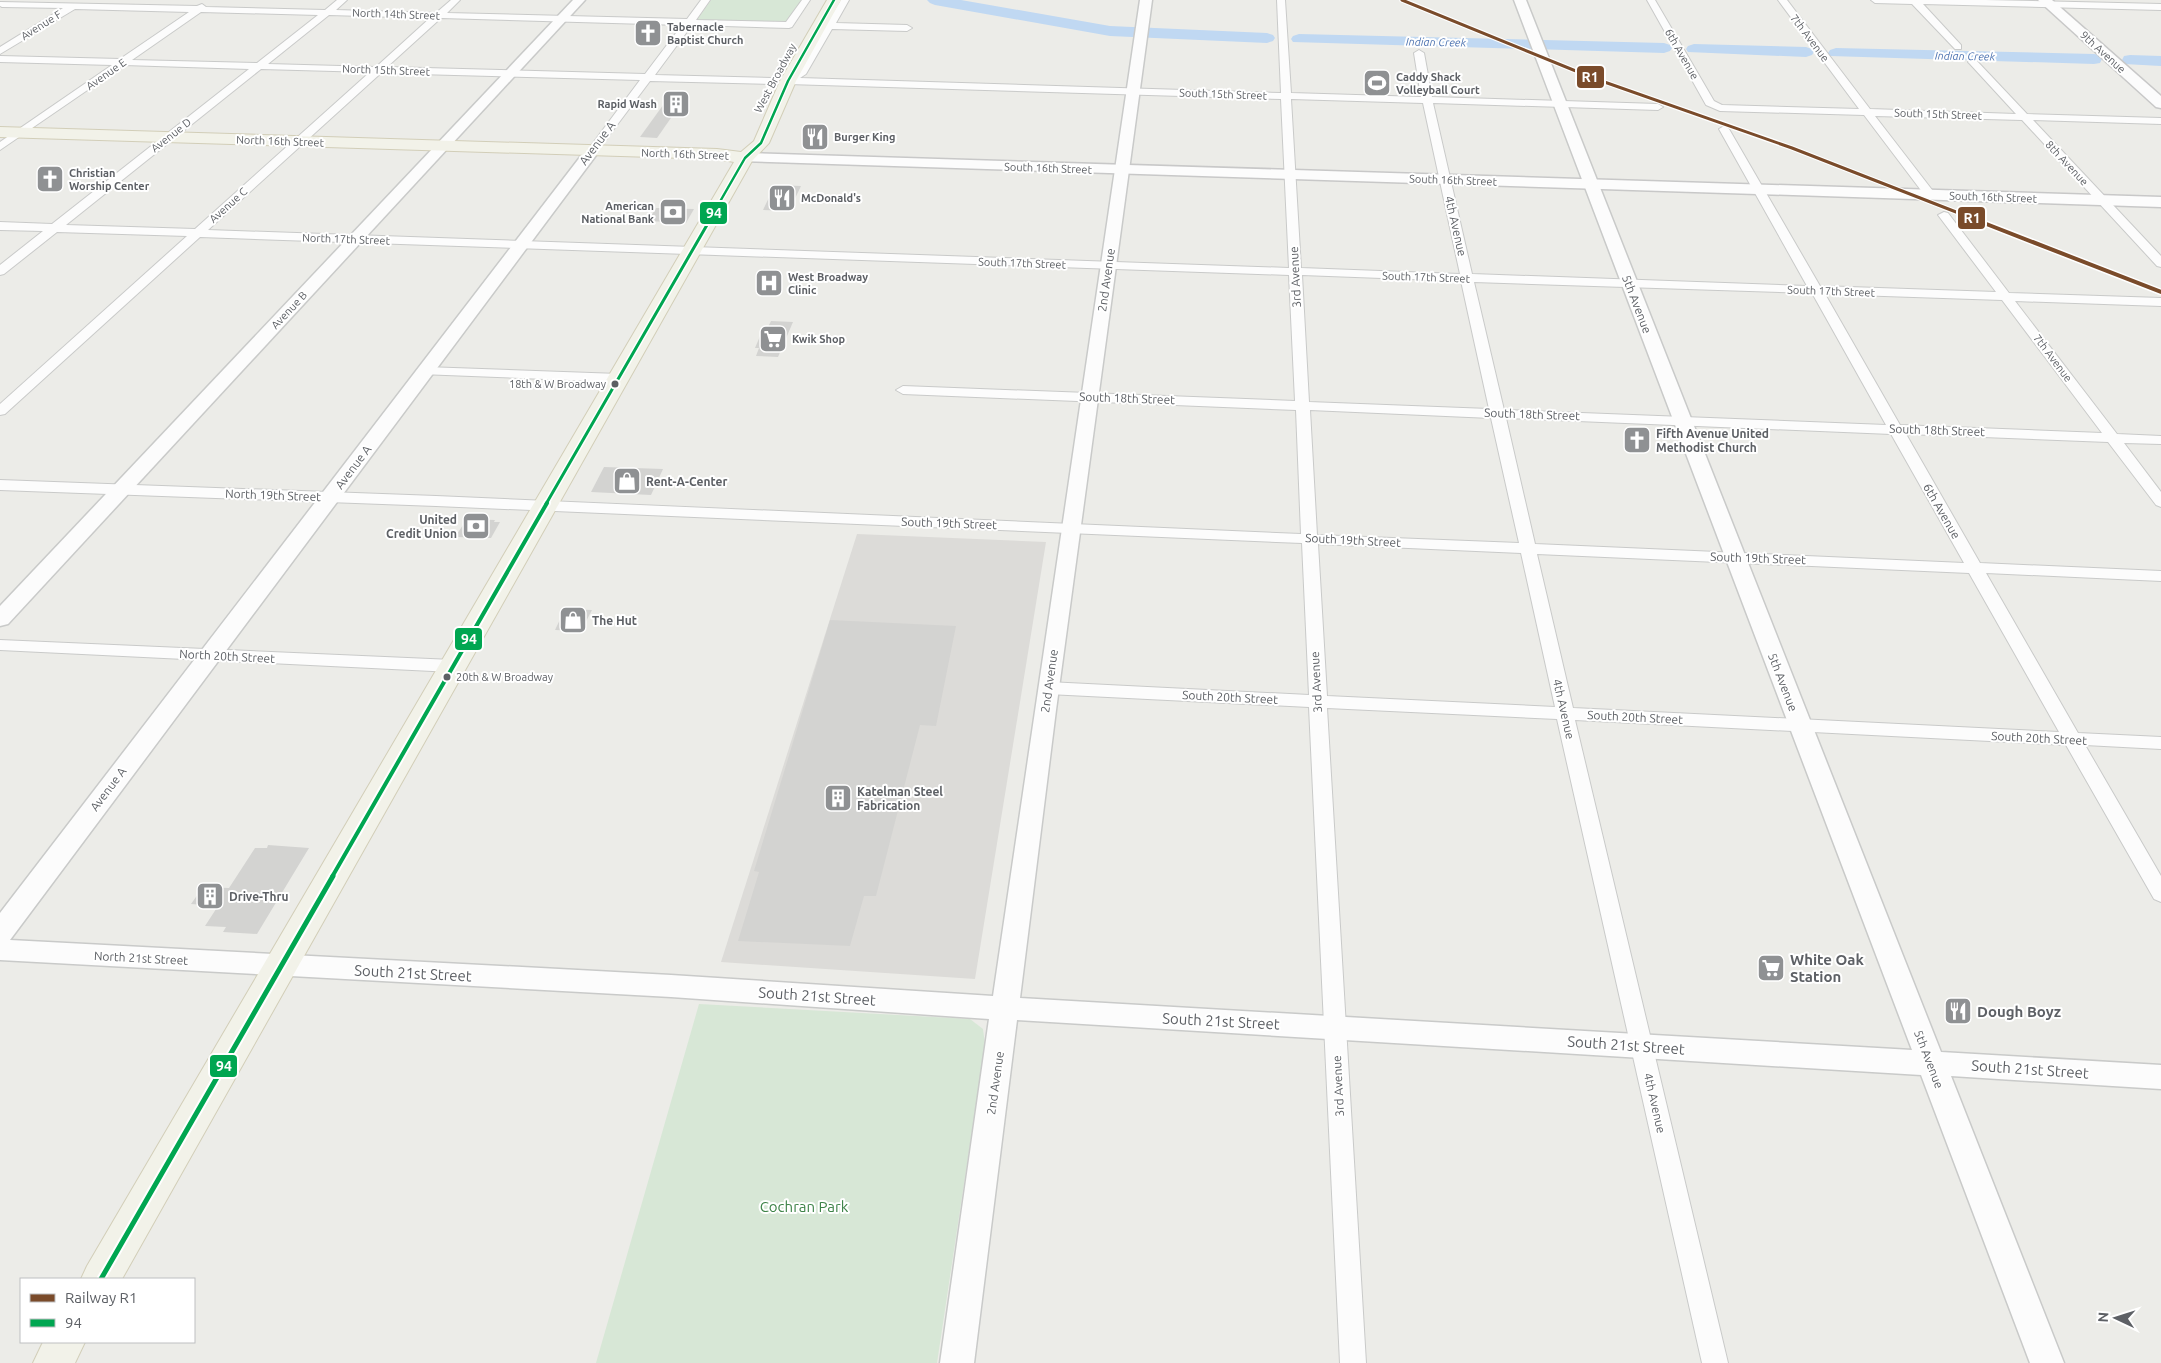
<svg xmlns="http://www.w3.org/2000/svg" width="2161" height="1363" viewBox="0 0 2161 1363" font-family="Ubuntu,sans-serif">
	<rect width="100%" height="100%" fill="#ecece8"/>
	<polygon fill="#dcdbd8" points="857,534 1046,542 975,979 721,962"/>
	<g fill="#d7e7d6">
		<polygon points="711,0 802,0 788,23 696,21"/>
		<polygon points="699,1004 970,1019 983,1029 985,1044 937,1363 596,1363"/>
	</g>
	<g fill="none" stroke-linecap="round" stroke-linejoin="round">
		<g fill="#c0d8f2" fill-rule="evenodd">
			<polygon points="927,0 961,0 1110,26 1267,33 1273,35 1275,38 1273,41 1267,43 1110,36 935,5 930,3"/>
			<polygon points="1299,34 1664,43 1670,45 1672,48 1670,51 1664,53 1293,42 1291,39 1293,36"/>
			<polygon points="1694,44 1806,47 1812,49 1814,52 1812,55 1806,57 1688,52 1686,49 1688,46"/>
			<polygon points="1836,48 2094,54 2100,55 2102,59 2100,63 2094,64 1830,56 1828,53 1830,50"/>
			<polygon points="2130,55 2161,56 2161,66 2124,64 2122,60 2124,56"/>
		</g>
	</g>
	<g fill="#d3d3d1">
		<polygon points="666,101 682,102 657,138 640,137"/>
		<polygon points="775,185 801,186 789,211 763,210"/>
		<polygon points="656,208 694,209 686,223 648,221"/>
		<polygon points="771,321 793,322 778,357 756,356 759,348 755,348 763,329 767,329"/>
		<polygon points="604,467 663,469 651,495 591,492"/>
		<polygon points="467,519 495,520 494,522 500,522 491,538 455,537"/>
		<polygon points="565,609 592,610 581,631 555,630"/>
		<polygon points="830,620 956,626 936,726 920,725 876,896 864,896 850,946 738,941 759,872 754,871"/>
		<polygon points="268,845 309,848 257,934 223,932 226,927 205,926 218,906 191,904 203,887 229,888 255,848 267,848"/>
	</g>
	<g fill="none" stroke-linecap="round" stroke-linejoin="round">
		<g stroke="#c9cac9" stroke-width="2">
			<g id="minor">
				<path d="M 337,0 L 347,0 L 336,10 L 436,13 L 451,0 L 460,0 L 447,13 L 687,19 L 701,0 L 710,0 L 696,20 L 786,22 L 802,0 L 810,0 L 792,27 L 789,28 L 692,25 L 655,75 L 772,78 L 777,81 L 772,84 L 650,81 L 596,153 L 592,154 L 587,151 L 640,80 L 381,73 L 208,230 L 1289,268 L 1281,99 L 788,84 L 783,81 L 797,72 L 841,0 L 849,0 L 836,23 L 907,25 L 912,28 L 907,31 L 832,29 L 806,74 L 800,78 L 1281,93 L 1277,0 L 1285,0 L 1291,93 L 1421,97 L 1414,53 L 1419,50 L 1424,53 L 1432,97 L 1658,104 L 1663,107 L 1658,110 L 1433,103 L 1472,274 L 1807,286 L 1719,129 L 1724,126 L 1729,129 L 1820,286 L 1996,292 L 1938,215 L 1944,212 L 1948,213 L 2009,293 L 2161,298 L 2161,306 L 2015,301 L 2117,434 L 2161,436 L 2161,444 L 2124,443 L 2161,492 L 2161,507 L 2156,505 L 2108,442 L 1906,434 L 1980,563 L 2161,571 L 2161,581 L 1986,573 L 2078,733 L 2161,737 L 2161,749 L 2085,745 L 2161,876 L 2161,902 L 2154,899 L 2066,745 L 1575,720 L 1728,1363 L 1702,1363 L 1557,719 L 1327,708 L 1366,1363 L 1340,1363 L 1309,707 L 1048,694 L 1042,692 L 1039,688 L 1042,684 L 1048,682 L 1309,695 L 1302,543 L 436,506 L 0,490 L 0,480 L 436,496 L 1301,534 L 1296,410 L 903,394 L 896,390 L 903,386 L 1295,401 L 1289,275 L 200,237 L 5,414 L 0,415 L 0,404 L 187,236 L 57,232 L 4,274 L 0,275 L 0,265 L 43,231 L 0,230 L 0,222 L 52,224 L 249,69 L 124,65 L 0,150 L 0,142 L 112,65 L 0,62 L 0,56 L 120,59 L 189,12 L 75,9 L 0,54 L 0,47 L 63,8 L 2,7 L 0,6 L 0,2 L 197,6 L 202,4 L 206,7 L 325,10 ZM 201,12 L 318,15 L 257,63 L 132,60 ZM 329,15 L 430,18 L 376,67 L 268,64 ZM 441,18 L 682,25 L 645,74 L 387,67 ZM 261,69 L 370,72 L 195,229 L 66,225 ZM 1291,99 L 1423,103 L 1460,274 L 1301,268 ZM 1302,275 L 1461,281 L 1489,409 L 1309,402 ZM 1474,282 L 1812,293 L 1886,425 L 1504,410 ZM 1825,294 L 2002,300 L 2102,433 L 1900,425 ZM 1310,410 L 1491,418 L 1519,543 L 1317,535 ZM 1506,418 L 1891,434 L 1964,563 L 1535,544 ZM 1318,544 L 1521,553 L 1555,707 L 1327,696 ZM 1537,554 L 1969,573 L 2059,732 L 1573,708 Z"/>
				<polygon points="1647,0 1655,0 1714,101 1722,105 1859,109 1778,0 1787,0 1870,109 2016,114 1970,64 1968,62 1973,59 1976,60 2027,114 2161,118 2161,124 2033,120 2161,256 2161,267 2157,266 2022,120 1875,116 1936,195 1934,197 1926,197 1864,115 1720,111 1706,105"/>
				<polygon points="1871,0 1985,0 2161,4 2161,10 1923,4 1961,45 1961,49 1955,49 1912,4 1875,3"/>
				<polygon points="425,367 619,374 626,378 619,382 420,374 418,371 420,368"/>
				<polygon points="0,640 453,660 459,662 462,666 459,670 453,672 0,650"/>
			</g>
		</g>
		<g stroke="#c9cac9" stroke-width="3">
			<g id="tertiary">
				<polygon points="573,0 585,0 8,624 0,626 0,606"/>
				<polygon points="1140,0 1152,0 1056,710 1020,998 1912,1050 1514,0 1526,0 1941,1052 2161,1065 2161,1089 1951,1076 2064,1363 2030,1363 1921,1075 1017,1020 974,1363 940,1363 989,1019 671,997 0,960 0,913 587,148 597,148 599,151 597,154 10,940 671,975 993,996"/>
			</g>
		</g>
		<g stroke="#c8c8c8" stroke-width="3">
			<g id="secondary">
				<polygon points="2038,0 2052,0 2161,96 2161,108 2156,107"/>
				<polygon points="745,153 2161,197 2161,207 739,161 737,158 739,155"/>
			</g>
		</g>
		<g stroke="#d2ceb8" stroke-width="2">
			<g id="primary">
				<polygon points="827,0 841,0 796,81 769,143 752,161 122,1279 81,1279 87,1266 734,162 717,159 0,137 0,127 717,149 741,152 754,141 780,81"/>
				<polygon points="43,1342 85,1342 75,1363 33,1363"/>
			</g>
		</g>
		<use href="#minor" fill="#fcfcfc" fill-rule="evenodd"/>
		<use href="#tertiary" fill="#fcfcfc" fill-rule="evenodd"/>
		<use href="#secondary" fill="#fcfcfc" fill-rule="evenodd"/>
		<use href="#primary" fill="#f2f2e9" fill-rule="evenodd"/>
		<g stroke="#fff" stroke-width="5">
			<polyline id="bus-1-far3" points="710,219 745,158 761,143 788,81 834,0"/>
		</g>
		<g stroke="#fff" stroke-width="6">
			<polyline id="bus-1-far2" points="546,504 711,218"/>
		</g>
		<g stroke="#fff" stroke-width="8">
			<polyline id="bus-1-far1" points="332,877 547,503"/>
		</g>
		<g stroke="#fff" stroke-width="9">
			<polyline id="bus-1" points="101,1279 333,876"/>
		</g>
		<use href="#bus-1-far3" stroke="#00a651" stroke-width="2.5"/>
		<use href="#bus-1-far2" stroke="#00a651" stroke-width="3"/>
		<use href="#bus-1-far1" stroke="#00a651" stroke-width="4"/>
		<use href="#bus-1" stroke="#00a651" stroke-width="5"/>
		<g stroke="#fff" stroke-width="5.5">
			<polyline id="rail-1-far1" points="1402,0 1593,78 1792,148 1974,219"/>
		</g>
		<g stroke="#fff" stroke-width="7">
			<polyline id="rail-1" points="1971,218 2161,292"/>
		</g>
		<use href="#rail-1-far1" stroke="#7a4b2a" stroke-width="3"/>
		<use href="#rail-1" stroke="#7a4b2a" stroke-width="4"/>
	</g>
	<defs>
		<g id="church-square" transform="scale(1.4375)"><rect x="-9" y="-9" width="18" height="18" rx="4" fill="#8f9193" stroke="#fff"/><path d="M-1.2-6h2.4v3.5h3.3v2.4h-3.3V6h-2.4V-.1h-3.3v-2.4h3.3Z" fill="#fff"/></g>
		<g id="stadium-square" transform="scale(1.4375)"><rect x="-9" y="-9" width="18" height="18" rx="4" fill="#8f9193" stroke="#fff"/><path d="M0-5a6.5 5 0 1 0 0 10a6.5 5 0 1 0 0-10ZM-3.5-1.8h7v3.6h-7Z" fill="#fff"/></g>
		<g id="building-square" transform="scale(1.4375)"><rect x="-9" y="-9" width="18" height="18" rx="4" fill="#8f9193" stroke="#fff"/><path d="M-4-6H4V6H1V3H-1V6H-4ZM-2.5-4.3h1.7v1.8h-1.7ZM.8-4.3h1.7v1.8H.8ZM-2.5-1h1.7V.8h-1.7ZM.8-1h1.7V.8H.8Z" fill="#fff"/></g>
		<g id="restaurant-square" transform="scale(1.4375)"><rect x="-9" y="-9" width="18" height="18" rx="4" fill="#8f9193" stroke="#fff"/><path d="M-5-6h1v4h1v-4h1v4h1v-4h1v5L-1.5 .5V6h-2V.5L-5-1ZM5-6V6H3V1.5H1.5Q1.5-4 5-6Z" fill="#fff"/></g>
		<g id="bank-square" transform="scale(1.4375)"><rect x="-9" y="-9" width="18" height="18" rx="4" fill="#8f9193" stroke="#fff"/><path d="M-6-4H6V4H-6ZM0-2.3a2.3 2.3 0 1 0 0 4.6a2.3 2.3 0 1 0 0-4.6Z" fill="#fff"/></g>
		<g id="hospital-square" transform="scale(1.4375)"><rect x="-9" y="-9" width="18" height="18" rx="4" fill="#8f9193" stroke="#fff"/><path d="M-5-5h3v3.5h4V-5h3V5h-3V1.5h-4V5h-3Z" fill="#fff"/></g>
		<g id="supermarket-square" transform="scale(1.4375)"><rect x="-9" y="-9" width="18" height="18" rx="4" fill="#8f9193" stroke="#fff"/><path d="M-6-5.5h2.5l.6 2H6L4.5 2H-2.5L-4.4-4H-6ZM-1.5 3.2a1.3 1.3 0 1 0 .1 0ZM3 3.2a1.3 1.3 0 1 0 .1 0Z" fill="#fff"/></g>
		<g id="shop-square" transform="scale(1.4375)"><rect x="-9" y="-9" width="18" height="18" rx="4" fill="#8f9193" stroke="#fff"/><path d="M-5-2.5h2.3a2.7 3.5 0 0 1 5.4 0H5L5.5 6h-11ZM-1.5-2.5h3a1.5 2.3 0 0 0-3 0Z" fill="#fff"/></g>
	</defs>
	<g fill-rule="evenodd">
		<use href="#church-square" x="648" y="33"/>
		<use href="#stadium-square" x="1377" y="83"/>
		<use href="#building-square" x="676" y="104"/>
		<use href="#restaurant-square" x="815" y="137"/>
		<use href="#church-square" x="50" y="179"/>
		<use href="#restaurant-square" x="782" y="198"/>
		<use href="#bank-square" x="673" y="212"/>
		<use href="#hospital-square" x="769" y="283"/>
		<use href="#supermarket-square" x="773" y="339"/>
		<use href="#church-square" x="1637" y="440"/>
		<use href="#shop-square" x="627" y="481"/>
		<use href="#bank-square" x="476" y="526"/>
		<use href="#shop-square" x="573" y="620"/>
		<use href="#building-square" x="838" y="798"/>
		<use href="#building-square" x="210" y="896"/>
		<use href="#supermarket-square" x="1771" y="968"/>
		<use href="#restaurant-square" x="1958" y="1011"/>
	</g>
	<g fill="#5d6065" stroke="#fff" stroke-width="2">
		<circle cx="615" cy="384" r="4.5"/>
		<circle cx="447" cy="677" r="4.5"/>
	</g>
	<g text-anchor="middle" dominant-baseline="central" stroke-width="4" stroke-linejoin="round" paint-order="stroke">
		<g font-size="11" fill="#5d6065" stroke="#fff">
			<text transform="translate(396 14) rotate(2)">North 14th Street</text>
			<text transform="translate(41 25) rotate(-32)">Avenue F</text>
			<text transform="translate(1810 38) rotate(53)">7th Avenue</text>
			<text transform="translate(2103 52) rotate(42)">9th Avenue</text>
			<text transform="translate(1682 54) rotate(60)">6th Avenue</text>
			<text transform="translate(386 70) rotate(2)">North 15th Street</text>
			<text transform="translate(106 74) rotate(-35)">Avenue E</text>
			<text transform="translate(775 78) rotate(-62)">West Broadway</text>
			<text transform="translate(1223 94) rotate(2)">South 15th Street</text>
			<text transform="translate(1938 114) rotate(2)">South 15th Street</text>
			<text transform="translate(171 135) rotate(-38)">Avenue D</text>
			<text transform="translate(280 141) rotate(2)">North 16th Street</text>
			<text transform="translate(685 154) rotate(2)">North 16th Street</text>
			<text transform="translate(2067 163) rotate(47)">8th Avenue</text>
			<text transform="translate(1048 168) rotate(2)">South 16th Street</text>
			<text transform="translate(1453 180) rotate(2)">South 16th Street</text>
			<text transform="translate(1993 197) rotate(2)">South 16th Street</text>
			<text transform="translate(228 205) rotate(-42)">Avenue C</text>
			<text transform="translate(346 239) rotate(2)">North 17th Street</text>
			<text transform="translate(1022 263) rotate(2)">South 17th Street</text>
			<text transform="translate(1426 277) rotate(2)">South 17th Street</text>
			<text transform="translate(1831 291) rotate(2)">South 17th Street</text>
			<text transform="translate(289 310) rotate(-47)">Avenue B</text>
			<text transform="translate(2053 358) rotate(53)">7th Avenue</text>
		</g>
		<g font-size="11" font-weight="bold" fill="#5d6065" stroke="#fff" text-anchor="start">
			<text x="667" y="27">Tabernacle<tspan x="667" dy="13">Baptist Church</tspan></text>
			<text x="1396" y="77">Caddy Shack<tspan x="1396" dy="13">Volleyball Court</tspan></text>
			<text x="657" y="104" text-anchor="end">Rapid Wash</text>
			<text x="834" y="137">Burger King</text>
			<text x="69" y="173">Christian<tspan x="69" dy="13">Worship Center</tspan></text>
			<text x="801" y="198">McDonald's</text>
			<text x="654" y="206" text-anchor="end">American<tspan x="654" dy="13">National Bank</tspan></text>
			<text x="788" y="277">West Broadway<tspan x="788" dy="13">Clinic</tspan></text>
			<text x="792" y="339">Kwik Shop</text>
		</g>
		<g font-size="11" font-style="italic" fill="#4e74b1" stroke="#fff">
			<text transform="translate(1436 42) rotate(1)">Indian Creek</text>
			<text transform="translate(1965 56) rotate(1)">Indian Creek</text>
		</g>
		<g font-size="11" fill="#5d6065" stroke="#fff" text-anchor="end">
			<text x="606" y="384">18th &amp; W Broadway</text>
			<text x="456" y="677" text-anchor="start">20th &amp; W Broadway</text>
		</g>
		<g font-size="12" fill="#5d6065" stroke="#fff">
			<text transform="translate(597 143) rotate(-53)">Avenue A</text>
			<text transform="translate(1456 226) rotate(77)">4th Avenue</text>
			<text transform="translate(1295 277) rotate(-93)">3rd Avenue</text>
			<text transform="translate(1106 280) rotate(-82)">2nd Avenue</text>
			<text transform="translate(1637 304) rotate(69)">5th Avenue</text>
			<text transform="translate(1127 398) rotate(2)">South 18th Street</text>
			<text transform="translate(1532 414) rotate(2)">South 18th Street</text>
			<text transform="translate(1937 430) rotate(2)">South 18th Street</text>
			<text transform="translate(353 467) rotate(-53)">Avenue A</text>
			<text transform="translate(273 495) rotate(2)">North 19th Street</text>
			<text transform="translate(1942 511) rotate(60)">6th Avenue</text>
			<text transform="translate(949 523) rotate(2)">South 19th Street</text>
			<text transform="translate(1353 540) rotate(3)">South 19th Street</text>
			<text transform="translate(1758 558) rotate(2)">South 19th Street</text>
			<text transform="translate(227 656) rotate(3)">North 20th Street</text>
			<text transform="translate(1049 681) rotate(-82)">2nd Avenue</text>
			<text transform="translate(1316 682) rotate(-93)">3rd Avenue</text>
			<text transform="translate(1783 682) rotate(69)">5th Avenue</text>
			<text transform="translate(1230 697) rotate(3)">South 20th Street</text>
			<text transform="translate(1564 709) rotate(77)">4th Avenue</text>
			<text transform="translate(1635 717) rotate(3)">South 20th Street</text>
			<text transform="translate(2039 738) rotate(3)">South 20th Street</text>
			<text transform="translate(108 789) rotate(-53)">Avenue A</text>
			<text transform="translate(141 958) rotate(3)">North 21st Street</text>
			<text transform="translate(1929 1059) rotate(69)">5th Avenue</text>
			<text transform="translate(995 1083) rotate(-82)">2nd Avenue</text>
			<text transform="translate(1338 1086) rotate(-93)">3rd Avenue</text>
			<text transform="translate(1655 1103) rotate(77)">4th Avenue</text>
		</g>
		<g font-size="12" font-weight="bold" fill="#5d6065" stroke="#fff" text-anchor="start">
			<text x="1656" y="433">Fifth Avenue United<tspan x="1656" dy="14">Methodist Church</tspan></text>
			<text x="646" y="481">Rent-A-Center</text>
			<text x="457" y="519" text-anchor="end">United<tspan x="457" dy="14">Credit Union</tspan></text>
			<text x="592" y="620">The Hut</text>
			<text x="857" y="791">Katelman Steel<tspan x="857" dy="14">Fabrication</tspan></text>
			<text x="229" y="896">Drive-Thru</text>
		</g>
		<g font-size="15" font-weight="bold" fill="#5d6065" stroke="#fff" text-anchor="start">
			<text x="1790" y="959">White Oak<tspan x="1790" dy="17">Station</tspan></text>
			<text x="1977" y="1011">Dough Boyz</text>
		</g>
		<g font-size="15" fill="#5d6065" stroke="#fff">
			<text transform="translate(413 973) rotate(3)">South 21st Street</text>
			<text transform="translate(817 996) rotate(4)">South 21st Street</text>
			<text transform="translate(1221 1021) rotate(3)">South 21st Street</text>
			<text transform="translate(1626 1045) rotate(4)">South 21st Street</text>
			<text transform="translate(2030 1069) rotate(4)">South 21st Street</text>
		</g>
		<g font-size="15" fill="#3e8348" stroke="#fff">
			<text x="804" y="1206">Cochran Park</text>
		</g>
	</g>
	<g stroke="#fff" stroke-width="2">
		<rect x="1576" y="65" width="29" height="24" rx="5" fill="#7a4b2a"/>
		<rect x="699" y="201" width="29" height="24" rx="5" fill="#00a651"/>
		<rect x="1957" y="206" width="29" height="24" rx="5" fill="#7a4b2a"/>
		<rect x="454" y="627" width="29" height="24" rx="5" fill="#00a651"/>
		<rect x="209" y="1054" width="29" height="24" rx="5" fill="#00a651"/>
	</g>
	<g font-size="14" text-anchor="middle" font-weight="bold" fill="#fff">
		<text x="1590" y="82">R1</text>
		<text x="714" y="218">94</text>
		<text x="1972" y="223">R1</text>
		<text x="469" y="644">94</text>
		<text x="224" y="1071">94</text>
	</g>
	<rect x="20" y="1278" width="175" height="65" fill="#ffffff" stroke="#bebfc1"/>
	<rect x="30" y="1294" width="25" height="8" fill="#7a4b2a" stroke="#bebfc1"/>
	<text x="65" y="1303" font-size="15" fill="#5d6065">Railway R1</text>
	<rect x="30" y="1319" width="25" height="8" fill="#00a651" stroke="#bebfc1"/>
	<text x="65" y="1328" font-size="15" fill="#5d6065">94</text>
	<g transform="translate(2116 1318) rotate(274)" stroke="#ffffff" stroke-width="4" paint-order="stroke">
	<path d="M0-4L9 19L0 12L-9 19Z" fill="#5d6065"/>
	<text y="-8" font-size="14" font-weight="bold" text-anchor="middle" fill="#5d6065">N</text>
	</g>
</svg>
